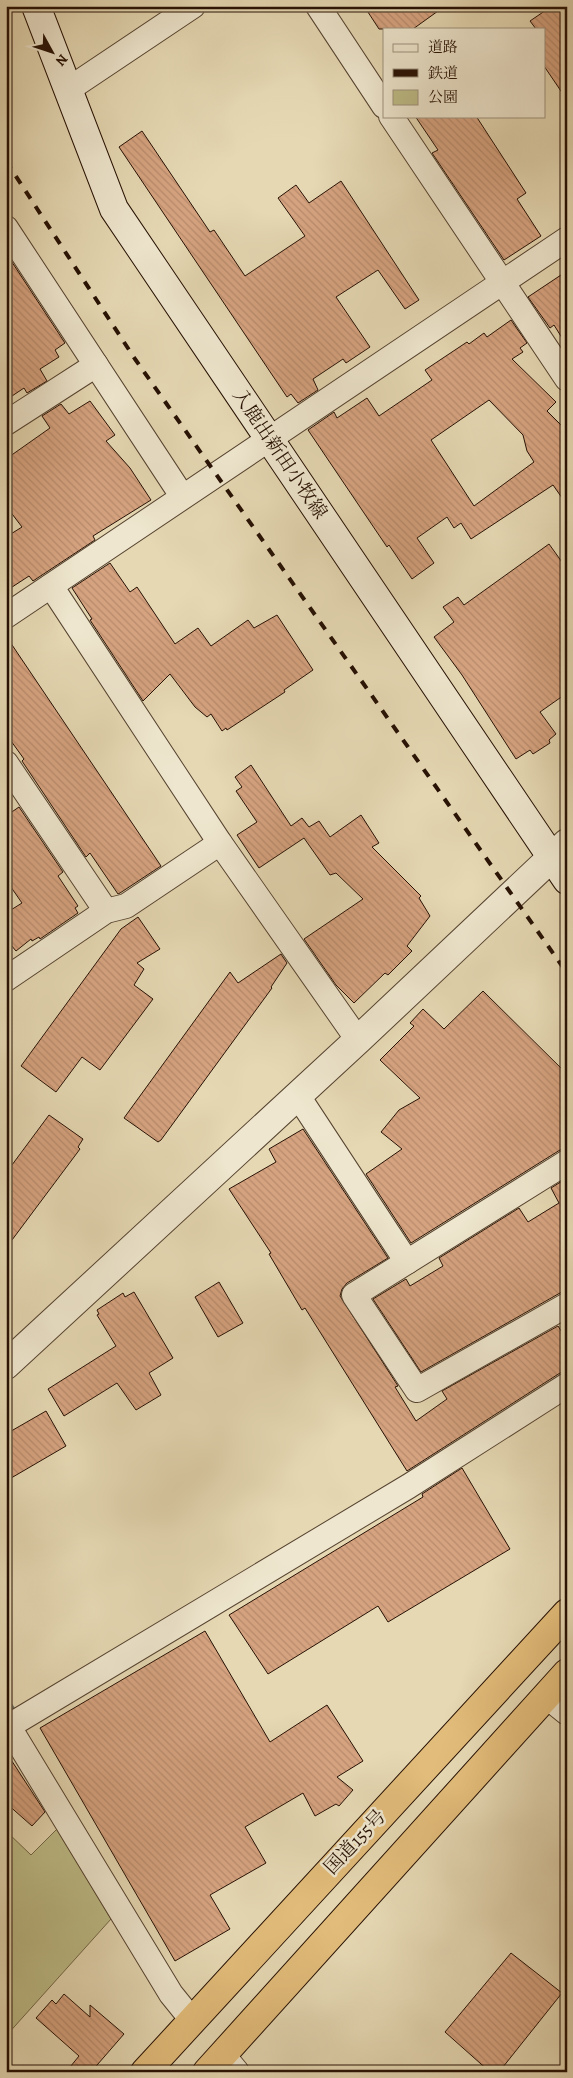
<svg xmlns="http://www.w3.org/2000/svg" width="573" height="2078" viewBox="0 0 573 2078" font-family="Alegreya,'Noto Serif JP',serif">
	<defs>
		<pattern id="building-back-hatch" width="6" height="6" patternUnits="userSpaceOnUse" patternTransform="scale(1.25)"><rect width="6" height="6" fill="#d6a380"/><path d="M-1 5l2 2M0 0l6 6M5-1l2 2" fill="none" stroke="#b88b6d"/></pattern>
	</defs>
	<rect width="100%" height="100%" fill="#e5d8b3"/>
	<filter id="stains"><feTurbulence type="fractalNoise" baseFrequency=".004" numOctaves="4"/><feColorMatrix values="0 0 0 0 .2 0 0 0 0 .09 0 0 0 0 .02 0 0 0 .5 -.17"/></filter>
	<radialGradient id="worn" r=".72"><stop offset=".6" stop-color="#630" stop-opacity="0"/><stop offset="1" stop-color="#630" stop-opacity=".3"/></radialGradient>
	<polygon fill="#bdbc87" stroke="#726646" points="57,1829 111,1919 6,2036 6,1831 31,1855"/>
	<g fill="none" stroke-linecap="round" stroke-linejoin="round">
		<polyline stroke="#6b756e" stroke-width="7" points="6,1701 14,1713"/>
	</g>
	<g fill="url(#building-back-hatch)" stroke="#271104" fill-rule="evenodd">
		<polygon points="364,6 445,6 413,29 379,29"/>
		<polygon points="552,6 560,6 567,16 567,100 544,66 544,29 536,29 530,21"/>
		<polygon points="415,116 476,116 526,193 517,199 541,236 504,260 432,153 438,150"/>
		<polygon points="142,131 210,232 214,230 245,276 305,236 278,198 296,185 309,203 341,181 419,300 405,309 378,270 336,297 370,347 346,363 343,359 313,379 318,390 298,403 291,394 287,397 119,147"/>
		<polygon points="6,253 65,343 55,350 59,357 40,369 47,381 27,393 24,388 6,400"/>
		<polygon points="567,271 567,346 554,325 550,328 528,297"/>
		<path d="M 511,320 L 527,343 L 520,348 L 523,352 L 512,359 L 556,402 L 547,411 L 567,431 L 567,505 L 553,485 L 471,539 L 461,523 L 454,528 L 447,517 L 417,538 L 434,563 L 412,579 L 389,545 L 387,547 L 308,430 L 334,412 L 337,418 L 367,398 L 379,416 L 432,380 L 425,370 L 467,342 L 469,344 L 484,333 L 487,337 ZM 489,400 L 523,435 L 527,451 L 534,462 L 474,506 L 431,440 Z"/>
		<polygon points="90,401 115,435 106,441 130,468 151,500 93,536 95,540 33,581 29,576 6,591 6,537 22,527 6,506 6,459 50,428 42,416 61,404 69,414"/>
		<polygon points="549,544 567,569 567,693 540,712 556,734 549,740 550,743 533,754 530,750 516,759 462,675 434,637 454,622 443,607 458,597 464,605"/>
		<polygon points="110,563 130,592 137,587 175,644 198,628 211,646 248,620 254,628 277,615 313,670 284,690 285,692 227,730 226,728 222,731 211,714 207,717 195,707 170,674 143,701 90,620 92,619 72,588"/>
		<polygon points="6,636 161,866 120,893 118,894 90,853 86,857 22,761 24,759 6,734"/>
		<polygon points="251,765 291,826 302,818 309,827 319,821 330,837 361,815 379,843 372,847 421,896 419,898 430,916 407,946 412,951 388,975 385,973 354,1003 336,985 304,939 363,899 336,873 330,875 304,838 259,868 237,835 257,822 236,791 242,787 235,777"/>
		<polygon points="19,807 63,872 58,876 78,906 75,908 78,913 40,939 39,937 32,941 31,939 16,951 6,939 6,913 22,903 6,880 6,816"/>
		<polygon points="138,917 160,949 137,963 144,969 134,985 153,999 100,1070 82,1057 56,1092 21,1066 121,929"/>
		<polygon points="281,954 287,963 271,987 272,988 161,1140 158,1142 124,1118 230,972 238,983"/>
		<polygon points="483,991 567,1074 567,1148 560,1150 411,1243 366,1174 402,1149 381,1132 399,1110 420,1098 380,1060 414,1026 410,1023 423,1009 444,1029"/>
		<polygon points="49,1115 83,1139 78,1147 80,1149 6,1248 6,1173"/>
		<polygon points="303,1129 388,1258 347,1283 342,1289 340,1296 398,1386 395,1387 416,1421 447,1399 442,1391 558,1326 567,1340 567,1371 560,1373 407,1471 305,1308 302,1310 269,1254 271,1253 229,1189 276,1162 269,1149"/>
		<polygon points="567,1178 567,1289 421,1372 373,1299 406,1279 410,1286 443,1266 439,1258 519,1208 528,1222 559,1203 551,1188"/>
		<polygon points="219,1282 243,1323 218,1337 195,1297"/>
		<polygon points="134,1292 173,1358 149,1373 161,1395 136,1410 117,1383 64,1416 48,1389 116,1346 97,1315 99,1314 97,1310 123,1293 125,1297"/>
		<polygon points="46,1411 66,1446 6,1481 6,1434"/>
		<polygon points="462,1468 510,1549 388,1622 378,1606 268,1674 229,1615 423,1497 422,1494"/>
		<polygon points="205,1631 270,1742 327,1705 363,1761 337,1777 353,1790 339,1806 336,1804 315,1816 303,1793 245,1827 266,1863 210,1895 230,1929 175,1961 40,1728"/>
		<polygon points="6,1752 45,1812 32,1826 6,1803"/>
		<polygon points="511,1953 562,1993 499,2072 490,2072 445,2032"/>
		<polygon points="64,1994 90,2017 90,2005 124,2034 91,2072 66,2072 79,2056 36,2018 52,2000 56,2004"/>
	</g>
	<g fill="none" stroke-linecap="round" stroke-linejoin="round">
		<g stroke="#564330" stroke-width="26">
			<g id="minor">
				<polyline points="318,6 384,106"/>
				<polyline points="69,89 193,6"/>
				<polyline points="391,116 567,379"/>
				<polyline points="6,228 182,496"/>
				<polyline points="6,423 96,365"/>
				<polyline points="51,586 220,843 358,1040"/>
				<polyline points="6,616 567,239"/>
				<polyline points="6,763 106,911"/>
				<polyline points="6,979 106,911 126,906 220,843"/>
				<polyline points="298,1096 407,1262"/>
				<polyline points="567,1162 354,1295 417,1390 567,1305"/>
				<polyline points="546,1696 567,1713"/>
				<polyline points="6,1722 171,1994 192,2020"/>
				<polyline points="9,1726 409,1486 567,1385"/>
				<polyline points="223,2055 237,2072"/>
			</g>
		</g>
		<g stroke="#564330" stroke-width="30">
			<polyline id="tertiary" points="6,1365 358,1040 567,843"/>
		</g>
		<g stroke="#271104" stroke-width="30">
			<polyline id="secondary" points="36,6 114,209 567,880"/>
		</g>
		<g stroke="#271104" stroke-width="30">
			<g id="trunk">
				<polyline points="145,2072 567,1613"/>
				<polyline points="207,2072 567,1673"/>
			</g>
		</g>
		<use href="#minor" stroke="#eee6ce" stroke-width="24"/>
		<use href="#tertiary" stroke="#eee6ce" stroke-width="28"/>
		<use href="#secondary" stroke="#eee6ce" stroke-width="28"/>
		<use href="#trunk" stroke="#e2bc7a" stroke-width="28"/>
		<polyline stroke="#271104" stroke-width="4" stroke-dasharray="9 9" stroke-linecap="butt" points="6,161 135,359 567,973"/>
	</g>
	<g text-anchor="middle" dominant-baseline="central" stroke-width="5" stroke-linejoin="round" paint-order="stroke">
		<g font-size="19" fill="#271104" stroke="#eee6ce">
			<text transform="translate(280 454) rotate(56)">入鹿出新田小牧線</text>
			<text transform="translate(355 1842) rotate(-47)">国道155号</text>
		</g>
	</g>
	<rect width="573" height="2078" fill="none" stroke="#e5d8b3" stroke-width="25"/>
	<rect x="8" y="8" width="558" height="2063" fill="none" stroke="#271104" stroke-width="2.5"/>
	<rect x="12" y="12" width="548" height="2053" fill="none" stroke="#271104"/>
	<rect x="383" y="28" width="162" height="90" fill="#eee6ce" stroke="#9e917d"/>
	<rect x="393" y="44" width="25" height="8" fill="#eee6ce" stroke="#9e917d"/>
	<text x="428" y="52" font-size="15" fill="#271104">道路</text>
	<rect x="393" y="69" width="25" height="8" fill="#271104" stroke="#9e917d"/>
	<text x="428" y="78" font-size="15" fill="#271104">鉄道</text>
	<rect x="393" y="90" width="25" height="15" fill="#bdbc87" stroke="#9e917d"/>
	<text x="428" y="102" font-size="15" fill="#271104">公園</text>
	<g transform="translate(52 52) rotate(130)" stroke="#eee6ce" stroke-width="4" paint-order="stroke">
	<path d="M0-4L9 19L0 12L-9 19Z" fill="#271104"/>
	<text y="-8" font-size="14" font-weight="bold" text-anchor="middle" fill="#271104">N</text>
	</g>
	<rect width="100%" height="100%" filter="url(#stains)"/>
	<rect width="100%" height="100%" fill="url(#worn)"/>
</svg>
